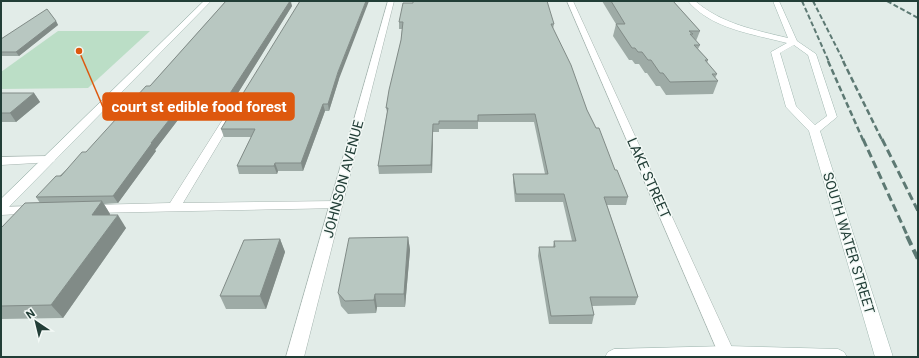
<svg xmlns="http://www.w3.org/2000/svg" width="919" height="358" viewBox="0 0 919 358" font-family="Roboto,sans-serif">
	<rect width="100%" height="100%" fill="#e2ece8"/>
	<polygon fill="#bbdec6" points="58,31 150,31 88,88 1,89 1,72"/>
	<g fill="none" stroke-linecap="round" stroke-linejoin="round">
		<g stroke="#a5b4af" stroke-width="1">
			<g id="lane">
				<polygon points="230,113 235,116 183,203 336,201 341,202 342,205 341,208 91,213 86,212 85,209 86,206 91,205 170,203 225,116"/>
				<polygon points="49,156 53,158 55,160 53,162 1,165 1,157"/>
				<polygon points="33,206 38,207 39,210 38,213 1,215 1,207"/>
			</g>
		</g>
		<g stroke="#a5b4af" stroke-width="1">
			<g id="street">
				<polygon points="388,1 394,1 304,357 286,357"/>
				<polygon points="567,1 573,1 735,354 734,357 720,357"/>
			</g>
		</g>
		<g stroke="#a1b8b1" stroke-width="1">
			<g id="secondary">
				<polygon points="204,1 211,1 6,210 1,211 1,199"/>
				<path d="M 688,1 L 695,1 C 722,24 755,30 788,38 L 773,1 L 779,1 L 797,41 L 816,54 L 837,117 L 820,131 L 893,357 L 875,357 L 809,131 L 786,107 L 771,52 L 787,43 C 753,34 711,29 688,1 ZM 794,45 L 808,55 L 827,116 L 815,125 L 796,106 L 780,53 Z"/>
				<polygon points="727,346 838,349 844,352 847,357 605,357 608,352 614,349"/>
			</g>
		</g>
		<use href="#lane" fill="#fff" fill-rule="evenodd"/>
		<use href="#street" fill="#fff" fill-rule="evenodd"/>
		<use href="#secondary" fill="#fff" fill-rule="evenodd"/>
		<g stroke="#5d7973" stroke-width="2" stroke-dasharray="5 2.5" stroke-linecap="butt">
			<polyline points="802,1 829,62"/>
			<polyline points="813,1 844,62"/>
			<polyline points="887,1 918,18"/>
		</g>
		<g stroke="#5d7973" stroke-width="2.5" stroke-dasharray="6 3" stroke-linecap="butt">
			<polyline points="828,61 863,140"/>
			<polyline points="843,61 882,140"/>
		</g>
		<g stroke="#5d7973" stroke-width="3" stroke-dasharray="8 4" stroke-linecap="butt">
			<polyline points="863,139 908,237"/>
			<polyline points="882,139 918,211"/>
		</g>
		<polyline stroke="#5d7973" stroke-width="4" stroke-dasharray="10 5" stroke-linecap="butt" points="907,236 918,259"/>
	</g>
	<g fill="#9eaba6">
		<polygon points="226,1 291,1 292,6 228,109 187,108 155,150 156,151 118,203 104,204 110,214 110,215 126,228 63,318 1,319 1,228 40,203 36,197 86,152 150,86"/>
		<polygon points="602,1 673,1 700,31 696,41 700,45 698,49 708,60 707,63 717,74 715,78 718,81 713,94 666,95 660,86 656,86 647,73 645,73 639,64 635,64 632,60 629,60 613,36 616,24"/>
		<polygon points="56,21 58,25 19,56 1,56 1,39"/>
		<polygon points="399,22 554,24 553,29 587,110 615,170 628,197 626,205 607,205 638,297 635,305 592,306 594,315 592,324 549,324 538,256 539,247 553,247 554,241 572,241 563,202 515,202 513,182 513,174 545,174 534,122 478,122 478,129 439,129 439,132 433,132 432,173 379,174 378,166 387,112 386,108 401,40 402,29 399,29"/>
		<polygon points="339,79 329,111 325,111 303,171 278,171 277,174 239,174 237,166 251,137 224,137 221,129"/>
		<polygon points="1,93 34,93 40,102 16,122 1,122"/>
		<polygon points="408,237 410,250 405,307 377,307 376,313 348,314 341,306 338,293"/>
		<polygon points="280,239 285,252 266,309 226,309 220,296"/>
	</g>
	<g fill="#818b87">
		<polygon points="290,1 292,6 228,109 225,101"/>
		<polygon points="366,1 369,1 339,79 329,111 328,104 338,72"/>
		<polygon points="56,21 58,25 19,56 16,52"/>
		<polygon points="34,93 40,102 16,122 10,113"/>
		<polygon points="184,101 187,108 155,150 156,151 118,203 113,196 151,143"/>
		<polygon points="323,104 325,111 303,171 301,163"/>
		<polygon points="433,124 433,132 432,173 431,165"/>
		<polygon points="275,163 278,171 277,174 274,166"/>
		<polygon points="102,201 110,214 100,228 92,215"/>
		<polygon points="118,215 126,228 63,318 51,305"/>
		<polygon points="408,237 410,250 405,307 404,294"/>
		<polygon points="280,239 285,252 266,309 260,296"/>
		<polygon points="375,294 377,307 376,313 374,300"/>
	</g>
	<g fill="#b8c7c1" stroke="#818b87">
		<polygon points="226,1 290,1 225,101 184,101 151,143 152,143 113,196 36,197 56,176 61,176 82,152 86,152 146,86 150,86"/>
		<polygon points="300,1 366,1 338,72 328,104 323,104 301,163 275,163 274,166 237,166 255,129 221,129"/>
		<polygon points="413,1 547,1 554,24 551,24 571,65 587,110 596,128 599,128 615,170 617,170 628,197 604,197 638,297 590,297 594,315 551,316 539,247 555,247 554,241 576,241 564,194 516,194 513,174 548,174 535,114 478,115 478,121 439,121 439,124 433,124 431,165 378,166 388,108 386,108 389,90 401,40 403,22 399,22 403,3 413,3"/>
		<polygon points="611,1 673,1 700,31 689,31 693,34 690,34 700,45 694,45 708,60 705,60 717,74 712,74 718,81 670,82 663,73 660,73 651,60 648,60 642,52 638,52 635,48 632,48 616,24 625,24"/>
		<polygon points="47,9 56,21 16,52 1,52 1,39"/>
		<polygon points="1,93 34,93 10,113 1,113"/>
		<polygon points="102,201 92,215 118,215 51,305 1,306 1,228 25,203"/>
		<polygon points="408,237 404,294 375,294 374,300 345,301 338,293 349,238"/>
		<polygon points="280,239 260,296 220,296 244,240"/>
	</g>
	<g text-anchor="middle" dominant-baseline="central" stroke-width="3" stroke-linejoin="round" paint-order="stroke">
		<g font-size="14" fill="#223e37" stroke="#f3f9f6">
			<text transform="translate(649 178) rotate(66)">LAKE STREET</text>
			<text transform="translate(343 179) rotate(-75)">JOHNSON AVENUE</text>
			<text transform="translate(849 243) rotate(73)">SOUTH WATER STREET</text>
		</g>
	</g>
	<path fill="none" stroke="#de580e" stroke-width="1.5" d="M79 51L103 107"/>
	<circle fill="#de580e" stroke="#f3f9f6" stroke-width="1.5" cx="79" cy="51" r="4"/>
	<rect fill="#de580e" stroke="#de580e" stroke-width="1.5" x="103" y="93" width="191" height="27" rx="4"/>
	<g font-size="15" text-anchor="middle" font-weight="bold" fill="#fff">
		<text x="199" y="112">court st edible food forest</text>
	</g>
	<rect width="919" height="358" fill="none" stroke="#223e37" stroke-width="4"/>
	<g transform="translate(36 322) rotate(325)" stroke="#f3f9f6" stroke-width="3" paint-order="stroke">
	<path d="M0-3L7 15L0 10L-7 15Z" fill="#223e37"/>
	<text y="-6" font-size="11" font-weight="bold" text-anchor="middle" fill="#223e37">N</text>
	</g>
</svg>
